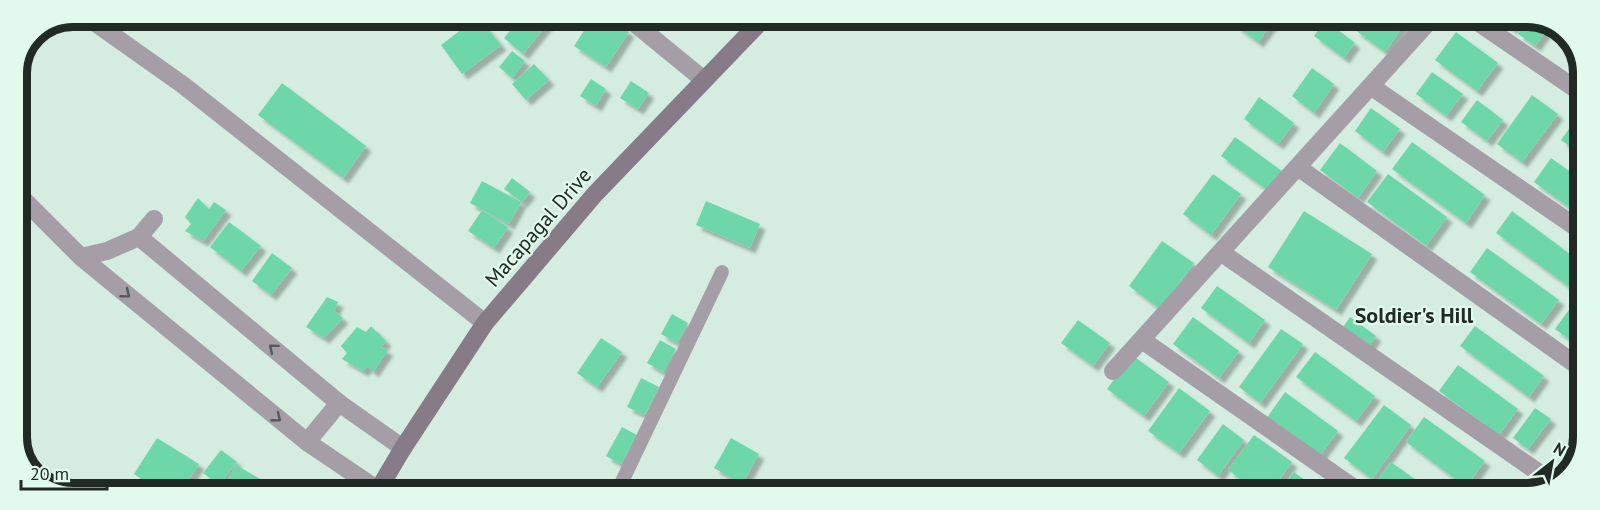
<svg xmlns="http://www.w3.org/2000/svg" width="1600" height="510" viewBox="0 0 1600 510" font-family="'PT Sans',sans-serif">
	<defs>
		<filter id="shadow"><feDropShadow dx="5.5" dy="5.5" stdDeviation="1.5" flood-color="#0004"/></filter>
	</defs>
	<rect width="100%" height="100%" fill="#d4ede0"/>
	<g fill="#6dd7aa" filter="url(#shadow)">
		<polygon points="478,17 501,45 462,74 441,45"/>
		<polygon points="521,17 541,17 548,23 523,54 504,38"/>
		<polygon points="593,17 607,17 629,32 606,67 574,46"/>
		<polygon points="1242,18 1276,18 1258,42 1236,26"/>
		<polygon points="1364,18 1409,18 1385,52 1355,30"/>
		<polygon points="1498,18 1520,18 1512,29"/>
		<polygon points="1530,18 1542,19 1551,24 1535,46 1518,34"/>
		<polygon points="1325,20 1355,43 1344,58 1314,36"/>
		<polygon points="1456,32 1498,63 1477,91 1435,60"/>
		<polygon points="512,51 525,61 512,78 499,67"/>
		<polygon points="534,64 549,80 526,100 512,84"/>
		<polygon points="1312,68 1334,84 1314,113 1292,96"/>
		<polygon points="1432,72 1463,94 1446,116 1416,94"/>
		<polygon points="591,79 606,89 596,106 580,96"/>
		<polygon points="631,81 649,93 638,109 620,98"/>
		<polygon points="282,83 366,146 343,178 258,115"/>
		<polygon points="1532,95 1558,114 1522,162 1497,144"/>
		<polygon points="1259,97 1294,123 1278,144 1244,119"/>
		<polygon points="1477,100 1503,120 1487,141 1461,122"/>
		<polygon points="1371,108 1400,129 1383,152 1355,131"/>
		<polygon points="1574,122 1583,128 1583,156 1561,140"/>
		<polygon points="1235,137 1282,171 1267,190 1221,156"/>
		<polygon points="1412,142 1485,195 1466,223 1392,169"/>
		<polygon points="1340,143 1377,171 1358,198 1320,170"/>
		<polygon points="1551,158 1583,181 1583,217 1534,182"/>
		<polygon points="1213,174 1241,194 1211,235 1183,214"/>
		<polygon points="1388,174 1447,217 1426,246 1367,202"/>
		<polygon points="512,178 530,192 522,202 504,189"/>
		<polygon points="482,181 521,202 509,224 470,203"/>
		<polygon points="198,198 209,209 214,202 226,210 203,241 185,231 191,224 185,217"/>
		<polygon points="706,201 760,224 750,248 696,225"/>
		<polygon points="482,210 508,227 494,248 468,231"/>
		<polygon points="1304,211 1372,254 1336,310 1268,267"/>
		<polygon points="1512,211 1582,263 1582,275 1572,289 1496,233"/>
		<polygon points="229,222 261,246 241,271 210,247"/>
		<polygon points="1162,241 1194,263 1160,309 1129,286"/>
		<polygon points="1487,248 1559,300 1541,324 1470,272"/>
		<polygon points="272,253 292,268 271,295 252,281"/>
		<polygon points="1217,286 1265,320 1249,343 1201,308"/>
		<polygon points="1582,292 1582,343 1580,347 1555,329"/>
		<polygon points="327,297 338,302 334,311 343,318 324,338 306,327"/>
		<polygon points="672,314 688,323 677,343 661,334"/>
		<polygon points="1193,317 1239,351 1219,378 1173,344"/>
		<polygon points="1350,317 1376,336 1367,349 1341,330"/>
		<polygon points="1078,320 1110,343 1093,366 1061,343"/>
		<polygon points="371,326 386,341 381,347 388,350 373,372 367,366 363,371 342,359 347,353 341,346 357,327 366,332"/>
		<polygon points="1475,326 1544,376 1529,397 1460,346"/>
		<polygon points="1281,329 1303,344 1260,403 1239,387"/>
		<polygon points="601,338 622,352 597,387 577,373"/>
		<polygon points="660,340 676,349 663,372 647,363"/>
		<polygon points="1315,352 1375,396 1356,421 1296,377"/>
		<polygon points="1132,355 1169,382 1144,416 1107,389"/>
		<polygon points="1458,365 1518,409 1499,435 1439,391"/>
		<polygon points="641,378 659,387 645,415 627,407"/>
		<polygon points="1179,388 1210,411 1179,453 1148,431"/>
		<polygon points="1285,392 1338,431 1318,458 1266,419"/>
		<polygon points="1384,405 1411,425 1372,479 1344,458"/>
		<polygon points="1535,408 1551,419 1528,449 1513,438"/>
		<polygon points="1424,417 1485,461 1466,487 1406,442"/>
		<polygon points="1582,417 1582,430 1576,425"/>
		<polygon points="1223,424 1244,440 1218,476 1197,460"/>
		<polygon points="622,427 637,435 621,464 606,456"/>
		<polygon points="1254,435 1292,462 1270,493 1259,493 1228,470"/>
		<polygon points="157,438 199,464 181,492 161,492 134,474"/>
		<polygon points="731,438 759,454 742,484 714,468"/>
		<polygon points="1582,443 1581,452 1568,473 1562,469"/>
		<polygon points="221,450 237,462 219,485 203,473"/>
		<polygon points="1391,462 1434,493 1383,493 1373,486"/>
		<polygon points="236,465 267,483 262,492 221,492"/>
		<polygon points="1294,472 1317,489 1313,493 1279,493"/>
		<polygon points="1489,482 1505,493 1481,493"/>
		<polygon points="706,485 719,492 702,492"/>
		<polygon points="1325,487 1334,493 1320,493"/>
	</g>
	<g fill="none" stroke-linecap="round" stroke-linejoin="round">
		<polyline stroke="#a59ea6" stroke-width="14" points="617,492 722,272"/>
		<g stroke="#a59ea6" stroke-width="18">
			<polyline points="87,17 183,85 485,323"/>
			<polyline points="627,17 704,80"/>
			<polyline points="1472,18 1583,94"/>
			<polyline points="1372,87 1583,232"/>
			<polyline points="1299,168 1582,369"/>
			<polyline points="17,193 81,257 307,442 378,490"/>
			<polyline points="139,237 339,403 403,448"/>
			<polyline points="1222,253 1555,484"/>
			<polyline points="81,257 107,251 139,237 154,219"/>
			<polyline points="1142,340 1361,493"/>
			<polyline points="1113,371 1432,18"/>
			<polyline points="307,442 339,403"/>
		</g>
		<polyline stroke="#867b87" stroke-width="18" points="377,492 403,448 485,323 595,194 765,17"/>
	</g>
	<defs><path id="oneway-chevron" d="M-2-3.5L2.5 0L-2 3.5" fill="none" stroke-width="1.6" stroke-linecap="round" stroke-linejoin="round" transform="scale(1.5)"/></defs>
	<g stroke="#565859">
		<use href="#oneway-chevron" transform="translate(126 294) rotate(39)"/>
		<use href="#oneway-chevron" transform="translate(273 348) rotate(-140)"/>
		<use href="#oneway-chevron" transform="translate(277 418) rotate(39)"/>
	</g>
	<g text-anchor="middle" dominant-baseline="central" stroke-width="4.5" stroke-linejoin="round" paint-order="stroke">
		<g font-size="21" fill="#212a25" stroke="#e1faed">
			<text transform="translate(538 227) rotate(-49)">Macapagal Drive</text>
		</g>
		<g font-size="22" font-weight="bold" fill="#212a25" stroke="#e1faed">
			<text x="1414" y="315">Soldier's Hill</text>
		</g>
	</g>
	<path d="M0 0H1600V510H0ZM73 27H1527A46 46 0 0 1 1573 73V437A46 46 0 0 1 1527 483H73A46 46 0 0 1 27 437V73A46 46 0 0 1 73 27Z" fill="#e1faed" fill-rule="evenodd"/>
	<path fill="none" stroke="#212a25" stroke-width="8" d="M73 27H1527A46 46 0 0 1 1573 73V437A46 46 0 0 1 1527 483H73A46 46 0 0 1 27 437V73A46 46 0 0 1 73 27Z"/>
	<g transform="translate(1552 462) rotate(31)" stroke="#e1faed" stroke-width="4.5" paint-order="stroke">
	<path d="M0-4.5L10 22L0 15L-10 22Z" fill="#212a25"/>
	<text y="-9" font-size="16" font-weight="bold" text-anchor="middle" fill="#212a25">N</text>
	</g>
	<path d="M21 480v9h86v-9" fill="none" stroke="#212a25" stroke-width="3"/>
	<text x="30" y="480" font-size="18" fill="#212a25" stroke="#e1faed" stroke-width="4.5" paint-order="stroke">20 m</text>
</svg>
